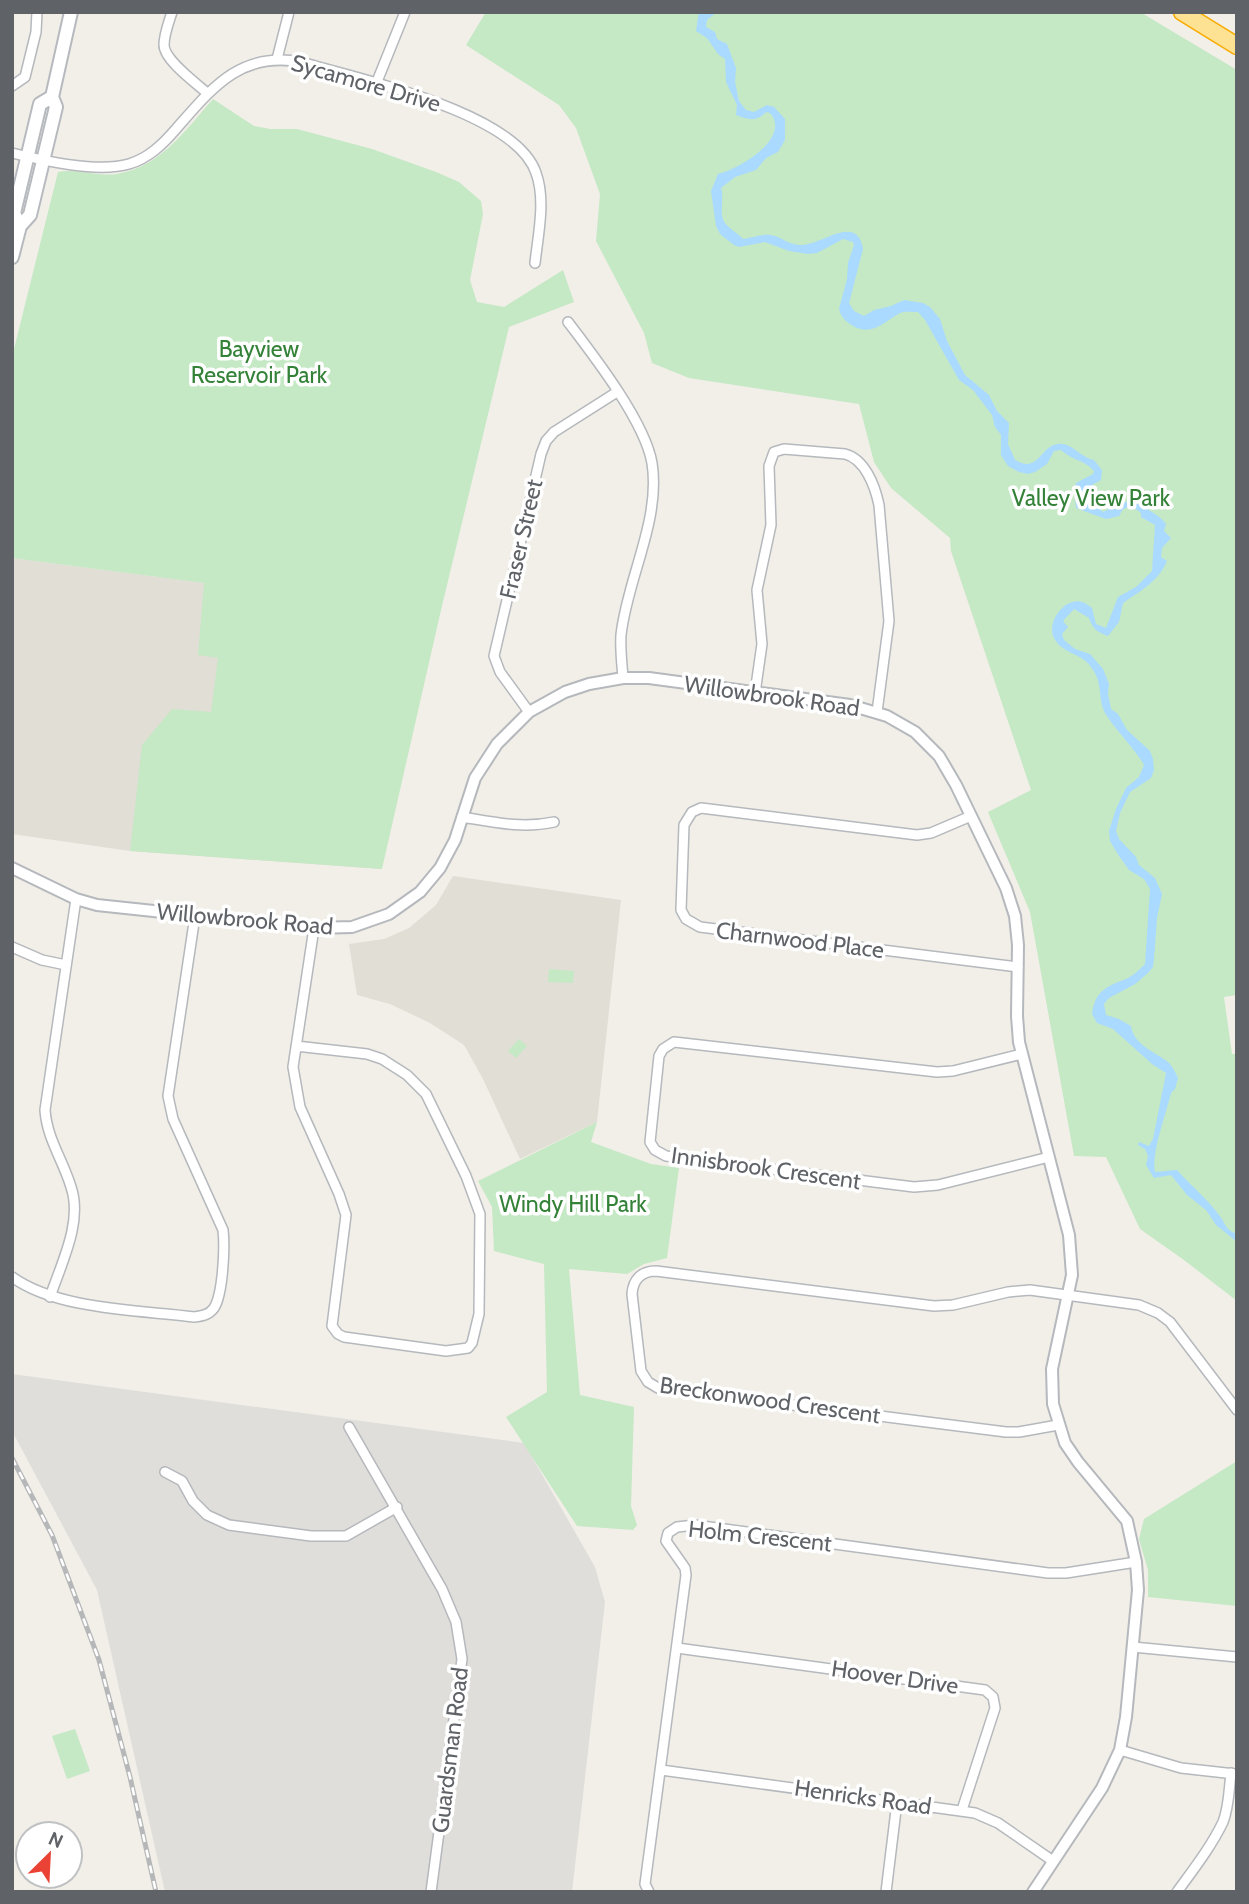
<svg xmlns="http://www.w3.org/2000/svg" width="1249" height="1904" viewBox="0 0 1249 1904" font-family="Cabin,sans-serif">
	<rect width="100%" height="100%" fill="#f1efe8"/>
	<polygon fill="#e0deda" points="12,1374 524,1443 595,1567 605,1602 572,1892 165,1892 97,1590 12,1431"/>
	<g fill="#e1ded6">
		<polygon points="12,558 205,583 382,869 130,851 12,834"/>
		<polygon points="453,876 621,900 597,1122 520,1159 483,1079 464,1045 430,1023 390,1004 357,995 349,944 384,939 409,928 436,905"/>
	</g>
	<g fill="#c5e8c5">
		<polygon points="486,12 1140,12 1237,70 1237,995 1224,997 1232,1054 1237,1054 1237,1301 1184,1260 1140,1229 1106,1157 1074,1156 1030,912 988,812 1031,790 951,551 950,538 891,488 874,462 859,404 689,378 652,363 644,333 596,241 600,194 576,128 559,105 466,45"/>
		<path d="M 213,99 L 254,126 L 270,129 L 297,129 L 372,149 L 436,172 L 459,182 L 481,201 L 483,214 L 470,280 L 477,302 L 504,307 L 563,270 L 574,302 L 509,327 L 441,610 L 382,869 L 130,851 L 142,745 L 172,709 L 211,712 L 218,658 L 198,655 L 204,583 L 12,558 L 12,357 L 58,172 C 78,168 97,177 117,174 C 161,167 186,129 213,99 Z"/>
		<polygon points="549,969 574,971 573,983 548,982"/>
		<polygon points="519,1039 527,1046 516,1058 508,1051"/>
		<polygon points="597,1122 591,1142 651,1164 679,1168 667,1258 644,1264 627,1274 569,1269 580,1395 634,1407 631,1506 637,1525 633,1530 577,1526 506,1417 547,1392 544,1264 494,1251 492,1207 478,1181"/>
		<polygon points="1237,1461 1237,1606 1148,1597 1148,1570 1139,1539 1144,1519"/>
		<polygon points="75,1729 90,1771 67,1779 52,1736"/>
	</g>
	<path fill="#aadaff" d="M 699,12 L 717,12 L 707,20 L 706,27 L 715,32 L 717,39 L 727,44 L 736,68 L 735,82 L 739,101 L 746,110 L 754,112 L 767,105 L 774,107 L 785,119 L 785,140 L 778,152 L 766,158 L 756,170 L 735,177 L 721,188 C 725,198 718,214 725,223 C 729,228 738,234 743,239 C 751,238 762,234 770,235 C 781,236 788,245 800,245 C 821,246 857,212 863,249 L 849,303 L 854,311 L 864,316 L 874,310 L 891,306 L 904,300 L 923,303 L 930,307 L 940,319 L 947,341 L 965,375 L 989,395 L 997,411 L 1009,423 L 1008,444 L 1015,460 C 1039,474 1040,446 1058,444 C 1071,442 1081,458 1094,460 L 1102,470 L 1101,480 L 1092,485 L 1086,496 L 1103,512 C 1122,502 1129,497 1147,509 C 1155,514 1161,517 1166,524 L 1164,531 L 1171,538 L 1162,548 L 1161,557 L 1167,561 C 1159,581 1139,592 1123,603 L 1119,622 L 1108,636 C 1097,632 1093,629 1089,618 L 1074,609 L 1063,621 L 1068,627 L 1062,634 L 1064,640 L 1075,649 L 1090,654 L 1103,669 L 1109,684 L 1108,694 L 1111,709 L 1118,714 L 1127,730 L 1150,751 L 1153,759 L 1154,770 L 1151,778 L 1130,792 L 1120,813 L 1116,831 L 1119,839 L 1136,857 L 1139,865 L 1155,878 L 1162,894 L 1157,918 L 1154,959 L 1153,967 L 1148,973 L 1135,984 L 1109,998 L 1104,1004 L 1106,1015 L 1119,1019 L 1131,1026 C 1134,1046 1155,1051 1169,1063 C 1173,1067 1175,1072 1178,1078 L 1175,1089 L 1171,1093 C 1166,1114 1151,1154 1155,1172 L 1177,1170 C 1192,1187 1209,1200 1222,1219 C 1226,1227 1228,1231 1237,1234 L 1237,1242 L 1216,1225 L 1206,1210 L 1187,1195 L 1171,1175 L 1154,1178 L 1146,1165 L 1148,1156 L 1145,1149 L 1138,1145 L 1139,1142 L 1149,1146 L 1153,1139 L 1166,1073 L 1152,1064 L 1113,1029 L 1097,1023 L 1092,1014 C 1095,990 1108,986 1126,979 C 1133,976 1140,969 1145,964 L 1150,889 L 1144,879 L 1129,870 L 1117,853 L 1110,841 L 1109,831 L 1116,809 L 1126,788 L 1139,777 L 1144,765 C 1133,746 1116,731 1105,713 C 1097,697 1104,684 1091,667 C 1082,653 1062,654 1054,638 C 1046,622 1065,597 1082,602 C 1086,603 1089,606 1092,608 L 1096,624 L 1106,628 L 1118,597 L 1136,587 L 1152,571 L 1155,525 L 1141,517 L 1141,513 L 1132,506 L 1123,509 L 1119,516 L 1106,519 L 1076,508 L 1074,488 L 1076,483 L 1093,474 L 1094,471 C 1087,461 1071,460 1061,450 L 1054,451 L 1047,464 L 1035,472 L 1028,474 L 1019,472 L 1008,466 L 1001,455 L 1001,435 L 995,427 L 992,415 L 973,390 L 959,380 L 925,320 L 918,312 C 912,312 905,311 900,313 C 885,321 872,337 853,326 C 846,322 841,317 839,309 L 847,279 L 848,263 L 854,245 L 853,242 L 843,239 L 817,253 L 808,254 L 789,251 L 765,242 L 739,247 L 734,245 L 720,234 L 716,226 L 711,191 L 718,174 C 738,170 792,138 770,113 L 766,112 C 756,122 749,120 736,115 L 737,105 L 726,82 L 725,59 L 718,54 L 707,38 L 696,31 Z"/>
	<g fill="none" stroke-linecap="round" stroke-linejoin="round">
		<g stroke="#b5b8bc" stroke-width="12">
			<g id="minor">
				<path d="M 172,12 C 169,22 164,34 164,45 C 164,60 196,83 207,93"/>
				<polyline points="277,59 289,12"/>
				<polyline points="376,84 405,12"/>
				<polyline points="12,86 25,77 36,32 37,12"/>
				<path d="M 12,153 C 45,161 97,173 129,164 C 149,158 163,144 176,129 C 212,88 240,51 301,62 C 358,79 516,112 536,173 C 546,200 538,235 535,263"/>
				<path d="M 568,322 C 594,356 645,422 652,463 C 661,520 627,579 621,635 C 620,649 622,664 623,678"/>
				<path d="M 755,693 L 762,644 L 757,590 L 771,525 L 769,466 L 774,452 L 784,449 L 845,454 C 865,459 875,486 879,505 L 889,621 L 877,712"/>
				<polyline points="529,712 500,672 494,656 541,454 546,441 554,432 617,392"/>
				<polyline points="971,816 931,833 917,835 701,808 692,812 684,825 681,910 686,919 700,927 1018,967"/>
				<path d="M 462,817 C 493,822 522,829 554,822"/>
				<polyline points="12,947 42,960 66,965"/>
				<polyline points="296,1046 367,1054 382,1059 407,1075 426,1094 466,1176 480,1214 479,1314 472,1343 468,1348 446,1351 344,1337 338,1334 332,1326 346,1215 339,1194 300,1107 293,1067 314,928"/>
				<polyline points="1022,1054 953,1071 937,1072 674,1042 663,1049 659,1056 650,1142 655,1150 666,1156 914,1187 938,1185 1049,1157"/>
				<path d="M 12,1277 C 58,1310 139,1310 194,1317 C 202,1316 209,1315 214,1308 C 223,1294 225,1247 223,1230 L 173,1119 L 168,1096 L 195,916"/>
				<path d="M 50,1297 C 61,1264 83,1222 71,1187 C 63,1160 47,1139 45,1110 L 76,899"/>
				<path d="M 1058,1425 L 1019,1432 L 1006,1432 L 658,1388 L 648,1382 L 641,1371 L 632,1294 C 633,1280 641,1271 656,1271 L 934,1306 L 953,1305 L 1008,1292 L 1030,1290 L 1139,1305 L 1158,1313 L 1170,1322 L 1237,1410"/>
				<polyline points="349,1427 442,1589 456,1622 462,1659 431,1892"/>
				<polyline points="165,1472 182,1481 193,1501 207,1515 229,1525 311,1536 346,1536 397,1507"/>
				<polyline points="1133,1647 1237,1657"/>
				<polyline points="677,1648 985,1690 993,1697 995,1708 962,1810"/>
				<polyline points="1120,1750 1181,1768 1235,1774"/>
				<polyline points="661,1770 975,1813 998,1823 1053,1861"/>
				<polyline points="649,1892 645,1884 686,1575 685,1568 666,1541 668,1533 677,1527 695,1525 1048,1573 1066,1573 1136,1562"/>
				<polyline points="886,1892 897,1802"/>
				<path d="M 1177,1892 C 1193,1870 1211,1847 1223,1822 C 1229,1807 1229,1789 1231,1773"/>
			</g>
		</g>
		<g stroke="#b5b8bc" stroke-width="14">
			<polyline id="tertiary" points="12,868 76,899 97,905 314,928 352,927 389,914 420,892 440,868 455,840 475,778 497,744 529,712 565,692 589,684 623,678 649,678 850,705 887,716 915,732 939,756 956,785 1006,888 1015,916 1018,945 1017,1016 1019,1042 1069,1235 1072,1275 1052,1369 1053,1404 1065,1443 1078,1462 1127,1521 1136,1562 1138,1590 1126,1717 1120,1750 1102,1788 1033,1892"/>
		</g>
		<g stroke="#b6babf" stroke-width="16">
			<g id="secondary">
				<polyline points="20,226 14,213 40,104 52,97"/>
				<polyline points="12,257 20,226 30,215 56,107 52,97 71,12"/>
			</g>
		</g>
		<g stroke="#f9ab00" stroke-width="19">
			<polyline id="motorway" points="1182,12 1237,46"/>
		</g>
		<use href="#minor" stroke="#fff" stroke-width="9"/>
		<use href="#tertiary" stroke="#fff" stroke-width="10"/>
		<use href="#secondary" stroke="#fff" stroke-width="12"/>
		<use href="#motorway" stroke="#fde293" stroke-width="16"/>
		<g stroke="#b6b7b8" stroke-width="5">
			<polyline id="rail" points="12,1458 52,1535 99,1660 130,1777 156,1892"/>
		</g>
		<use href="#rail" stroke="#fff" stroke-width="2.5" stroke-dasharray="8" stroke-linecap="butt"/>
	</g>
	<g text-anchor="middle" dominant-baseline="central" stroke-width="7" stroke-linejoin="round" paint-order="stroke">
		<g font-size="23" fill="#5f6368" stroke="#fff">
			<text transform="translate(366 83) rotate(16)">Sycamore Drive</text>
			<text transform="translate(521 539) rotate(-77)">Fraser Street</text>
			<text transform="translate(772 696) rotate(8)">Willowbrook Road</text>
			<text transform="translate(245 919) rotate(5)">Willowbrook Road</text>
			<text transform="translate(800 940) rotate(7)">Charnwood Place</text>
			<text transform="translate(766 1168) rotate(8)">Innisbrook Crescent</text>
			<text transform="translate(770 1400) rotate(8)">Breckonwood Crescent</text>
			<text transform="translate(760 1536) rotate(6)">Holm Crescent</text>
			<text transform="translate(895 1677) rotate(8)">Hoover Drive</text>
			<text transform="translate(450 1750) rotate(-83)">Guardsman Road</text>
			<text transform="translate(863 1797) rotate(8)">Henricks Road</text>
		</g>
		<g font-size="23" fill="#348238" stroke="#fff">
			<text x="259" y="349">Bayview<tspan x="259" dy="26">Reservoir Park</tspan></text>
			<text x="1091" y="498">Valley View Park</text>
			<text x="573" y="1204">Windy Hill Park</text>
		</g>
	</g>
	<rect width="1249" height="1904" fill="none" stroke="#5f6368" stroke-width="28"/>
	<g transform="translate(49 1855) rotate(24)"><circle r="33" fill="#ffffff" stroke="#bfc1c3" stroke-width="2"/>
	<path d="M0-5L12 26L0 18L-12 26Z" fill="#ea4335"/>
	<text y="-10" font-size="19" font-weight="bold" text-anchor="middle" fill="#5f6368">N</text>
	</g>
</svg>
